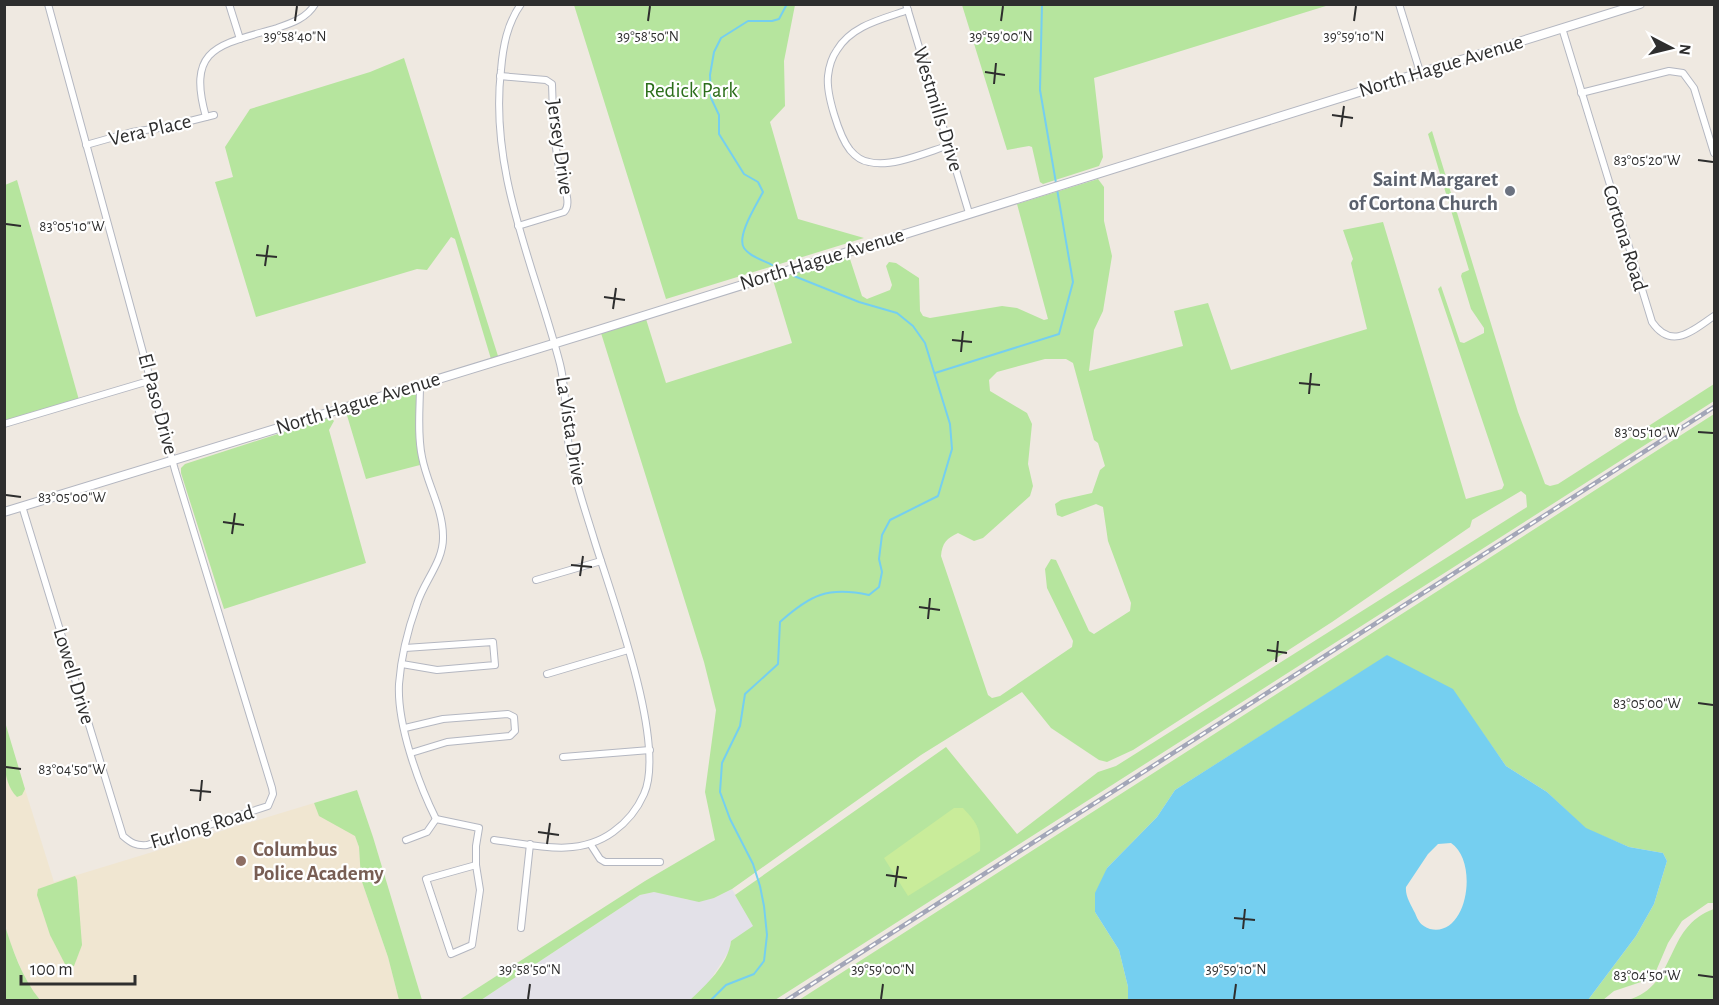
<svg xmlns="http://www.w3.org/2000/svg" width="1719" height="1005" viewBox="0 0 1719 1005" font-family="'Alegreya Sans',sans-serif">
	<rect width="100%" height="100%" fill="#efe9e1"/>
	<polygon fill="#e3e1e8" points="732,889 754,926 731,941 729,951 707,985 690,1000 481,1000 640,895 654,892 668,894 688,900 714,898"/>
	<polygon fill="#f0e6d1" points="4,722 54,882 314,803 320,816 355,835 359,847 361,879 388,957 399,1000 40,1000 29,987 10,943 5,922"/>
	<g fill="#b6e59e" fill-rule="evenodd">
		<polygon points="574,5 795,5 784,61 785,106 770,122 798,219 864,238 666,299"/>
		<polygon points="962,5 962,4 1329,5 1094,78 1103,157 1099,166 1043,184 1040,182 1032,147 1029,146 1007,150"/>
		<polygon points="404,58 498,356 491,359 455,239 451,237 427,270 417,269 256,317 215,182 233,177 225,147 250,109 370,72"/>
		<path d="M 1432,131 L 1518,412 L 1545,484 L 1550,486 L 1558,484 L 1714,384 L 1714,401 L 775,1000 L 690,1000 C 706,985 728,965 731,941 L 753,926 L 735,895 L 946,747 L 1017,834 L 1098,772 L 1116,766 L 1527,507 L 1526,495 L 1521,491 L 1472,520 L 1470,527 L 1332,622 L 1133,750 L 1107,762 L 1099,760 L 1051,728 L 1022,692 L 921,755 L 732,889 L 714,898 L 699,902 L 654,892 L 640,895 L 481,1000 L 459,1000 L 645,881 L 715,840 L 705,792 L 716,710 L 704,662 L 601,333 L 646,319 L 666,383 L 792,343 L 773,280 L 849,256 L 862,296 L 867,299 L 890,290 L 892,285 L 886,266 L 889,262 L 896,263 L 919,278 L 920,311 L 923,316 L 930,318 L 1002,306 L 1017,308 L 1044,320 L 1048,319 L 1017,204 L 1098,179 L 1104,187 L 1104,221 L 1112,256 L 1103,311 L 1094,330 L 1089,371 L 1183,346 L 1174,311 L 1208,303 L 1231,370 L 1367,329 L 1351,263 L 1353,259 L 1343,230 L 1383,222 L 1466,499 L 1502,489 L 1504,485 L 1438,289 L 1441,286 L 1460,342 L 1464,343 L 1484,333 L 1484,328 L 1471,309 L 1461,276 L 1462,273 L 1469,270 L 1428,134 ZM 1045,359 L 1066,359 L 1073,363 L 1094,440 L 1098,443 L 1105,466 L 1100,470 L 1092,493 L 1061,500 L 1055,504 L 1057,515 L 1062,517 L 1096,504 L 1103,507 L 1108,541 L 1131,603 L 1130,611 L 1094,634 L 1089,631 L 1056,560 L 1051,559 L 1045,569 L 1047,588 L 1073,641 L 1072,647 L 1000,696 L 992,698 L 988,695 L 941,556 C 942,543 947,538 958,533 L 974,541 L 983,538 L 1030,496 L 1033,486 L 1028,464 L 1032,424 L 1027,413 L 990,391 L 989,380 L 997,372 Z"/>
		<polygon points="17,180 79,400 5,421 5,185"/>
		<polygon points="411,392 418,396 418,400 416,441 420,465 366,479 346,412"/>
		<polygon points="1714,414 1714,903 1708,903 1682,921 1668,943 1656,971 1644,981 1614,991 1603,1000 1588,1000 1636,936 1654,904 1667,861 1663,853 1629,847 1586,829 1547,792 1506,766 1482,732 1387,656 1175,790 1157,817 1107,868 1095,912 1119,950 1128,987 1128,1000 799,1000"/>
		<polygon points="330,417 334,421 329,430 366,563 224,609 181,473 181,468 185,464"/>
		<path d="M 5,722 L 25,789 L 22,795 L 17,797 C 0,781 4,745 5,722 Z"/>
		<polygon points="357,790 373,837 422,1000 399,1000 388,957 361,879 359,847 355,836 319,816 314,803"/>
		<polygon points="75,876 77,880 82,945 74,966 70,967 66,966 50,935 37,895 38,889"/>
		<path d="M 1714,909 L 1714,1000 L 1628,1000 C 1679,985 1663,927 1714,909 Z"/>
		<path d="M 4,922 C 12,949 22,978 40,1000 L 5,1000 Z"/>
	</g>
	<path fill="#c9ec9a" d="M 954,808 L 963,808 C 978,824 981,830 980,851 L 908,896 L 884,858 Z"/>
	<path fill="#75cff0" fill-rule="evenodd" d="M 1387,655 L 1453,689 L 1506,766 L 1547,792 L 1586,828 L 1629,847 L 1663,853 L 1667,861 L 1654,904 L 1636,936 L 1588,1000 L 1128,1000 L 1128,987 L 1119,950 L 1095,912 L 1095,893 L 1107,868 L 1157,817 L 1175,790 ZM 1451,843 C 1479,861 1468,938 1430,929 C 1421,926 1418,921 1415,913 C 1411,905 1405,896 1406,887 L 1428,854 L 1438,844 Z"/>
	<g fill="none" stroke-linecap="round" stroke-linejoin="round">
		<g stroke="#75cff0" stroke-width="2">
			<polyline points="1042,4 1040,90 1056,183"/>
			<path d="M 772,265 C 763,260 750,257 744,248 C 736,236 757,204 763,192 L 758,182 L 744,174 L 719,134 L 719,115 L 711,98 L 710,75 L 714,52 L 721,38 L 748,21 L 772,21 L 779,19 L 787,4"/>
			<polyline points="935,373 1059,334 1073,282 1057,189"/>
			<path d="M 711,1000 L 726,985 L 754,974 L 764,961 L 767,935 L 764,906 L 760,886 L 753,864 L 730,819 L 720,792 L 722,763 L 740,726 L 745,694 L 778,664 L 780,622 C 810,595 828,586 869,595 L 879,587 L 882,572 L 879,559 L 882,535 L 890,520 L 938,496 L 952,449 L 950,424 L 925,343 L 913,326 L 897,313 L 859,302 L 794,276"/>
		</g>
		<g stroke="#b4b7c1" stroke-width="8">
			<g id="street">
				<polyline points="229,4 240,39"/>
				<polyline points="906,4 969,213"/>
				<polyline points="1399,4 1420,72"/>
				<path d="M 908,10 C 883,19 852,25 837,50 C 832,57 829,67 828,76 C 826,94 839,136 850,150 C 855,156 862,161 869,162 C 892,168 927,152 950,145"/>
				<path d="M 1562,28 L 1652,322 C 1672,351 1693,330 1714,316"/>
				<path d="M 500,76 L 546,80 L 552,84 C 553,116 554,146 561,177 C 564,187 572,204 564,212 L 518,226"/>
				<polyline points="1581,93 1669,71 1683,73 1694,88 1714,153"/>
				<path d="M 206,117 C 186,46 220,45 277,28 C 292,23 307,18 315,4"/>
				<polyline points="86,145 132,132 166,127 214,115"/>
				<path d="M 420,384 C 420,408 417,434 422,457 C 427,484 443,509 443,536 C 444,561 424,581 417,604 C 408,629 401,657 399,684 C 397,724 418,783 436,819"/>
				<polyline points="4,424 152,380"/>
				<path d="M 22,506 L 123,836 C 131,843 136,846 147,845 L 268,806 L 273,794 L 272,788 L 175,470 L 48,4"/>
				<polyline points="536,580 601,561"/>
				<polyline points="402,664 437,670 495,665 493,642 405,648"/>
				<polyline points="547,674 628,650"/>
				<polyline points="405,728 443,719 508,714 514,717 515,731 510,736 447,742 411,753"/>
				<polyline points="563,757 650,750"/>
				<polyline points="436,819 479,828 476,846 476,865 480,890 472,945 451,954 426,879 476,865"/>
				<polyline points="406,840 427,832 436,819"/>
				<path d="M 494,840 C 535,845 577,858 613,832 C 627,822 637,810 644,794 C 667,743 611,595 594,539 C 585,509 574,479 569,448 C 565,420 567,392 560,364 C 535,267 489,173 501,70 C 503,46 507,24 521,4"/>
				<polyline points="591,845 600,859 605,862 660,862"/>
				<polyline points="521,928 530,844"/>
			</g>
		</g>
		<g stroke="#b4b7c1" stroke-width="10">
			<polyline id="secondary" points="4,512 592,332 1640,4"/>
		</g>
		<use href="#street" stroke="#fff" stroke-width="6"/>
		<use href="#secondary" stroke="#fff" stroke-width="8"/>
		<g stroke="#a3a6b8" stroke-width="4.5">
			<polyline id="rail" points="787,1000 1714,407"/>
		</g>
		<use href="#rail" stroke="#fff" stroke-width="2" stroke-dasharray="7" stroke-linecap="butt"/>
	</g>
	<path fill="none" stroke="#2e2e2e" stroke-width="2" d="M 295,21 L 297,6M 648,21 L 650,6M 1001,21 L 1003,6M 1354,21 L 1356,6M 985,72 L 1005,75M 994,84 L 996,63M 1332,115 L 1353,118M 1341,127 L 1344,106M 1698,160 L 1713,162M 6,224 L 21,226M 256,255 L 277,257M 265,266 L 268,245M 604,297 L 625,300M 613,309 L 616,288M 952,340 L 972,342M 961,352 L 963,331M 1299,383 L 1320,385M 1309,394 L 1311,373M 1698,432 L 1713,433M 6,495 L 21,497M 223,522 L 244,525M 232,534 L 235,513M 571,565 L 592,567M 580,576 L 583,556M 919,607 L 940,610M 928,619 L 930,598M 1267,650 L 1287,653M 1276,662 L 1278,641M 1698,703 L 1713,705M 6,767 L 21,769M 190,790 L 211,792M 200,801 L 202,780M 538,832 L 559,835M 547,844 L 550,823M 886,875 L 907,878M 895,887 L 898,866M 1234,918 L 1255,920M 1243,929 L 1245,909M 1698,975 L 1713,977M 528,999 L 530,984M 881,999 L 883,984M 1234,999 L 1236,984"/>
	<circle fill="#6b7280" stroke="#fff" stroke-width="2" cx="1510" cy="191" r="6"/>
	<circle fill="#8d6e63" stroke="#fff" stroke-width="2" cx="241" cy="861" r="6"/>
	<g text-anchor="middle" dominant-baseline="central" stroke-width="4.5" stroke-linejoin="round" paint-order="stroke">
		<g font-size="21" fill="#2e2e2e" stroke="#fff">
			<text transform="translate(1441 66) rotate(-17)">North Hague Avenue</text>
			<text transform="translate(938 109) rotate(73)">Westmills Drive</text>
			<text transform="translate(150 130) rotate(-13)">Vera Place</text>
			<text transform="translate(560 147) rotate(82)">Jersey Drive</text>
			<text transform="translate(1625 238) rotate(73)">Cortona Road</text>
			<text transform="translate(822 259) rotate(-17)">North Hague Avenue</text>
			<text transform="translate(358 403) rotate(-17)">North Hague Avenue</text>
			<text transform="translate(158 404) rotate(75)">El Paso Drive</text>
			<text transform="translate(571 431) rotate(81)">La Vista Drive</text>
			<text transform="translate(74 676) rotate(73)">Lowell Drive</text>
			<text transform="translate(202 827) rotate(-17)">Furlong Road</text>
		</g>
		<g font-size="21" fill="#2c6e1b" stroke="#fff">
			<text x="691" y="90">Redick Park</text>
		</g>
		<g font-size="21" font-weight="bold" fill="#5b616d" stroke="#fff" text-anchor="end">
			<text x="1498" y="179">Saint Margaret<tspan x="1498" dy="24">of Cortona Church</tspan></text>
		</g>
		<g font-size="21" font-weight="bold" fill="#785e54" stroke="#fff" text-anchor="start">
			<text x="253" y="849">Columbus<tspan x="253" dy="24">Police Academy</tspan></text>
		</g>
	</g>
	<g font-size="15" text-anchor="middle" fill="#2e2e2e" stroke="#fff" stroke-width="4.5" stroke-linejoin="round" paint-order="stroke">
		<text x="295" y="41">39°58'40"N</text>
		<text x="648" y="41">39°58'50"N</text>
		<text x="1001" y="41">39°59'00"N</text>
		<text x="1354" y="41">39°59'10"N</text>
		<text x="1647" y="165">83°05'20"W</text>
		<text x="72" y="231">83°05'10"W</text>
		<text x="1647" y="437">83°05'10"W</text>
		<text x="72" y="502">83°05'00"W</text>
		<text x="1647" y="708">83°05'00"W</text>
		<text x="72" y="774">83°04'50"W</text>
		<text x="530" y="974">39°58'50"N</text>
		<text x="883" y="974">39°59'00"N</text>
		<text x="1236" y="974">39°59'10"N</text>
		<text x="1647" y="980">83°04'50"W</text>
	</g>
	<rect width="1719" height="1005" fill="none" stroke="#2e2e2e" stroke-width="12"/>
	<g transform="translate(1671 48) rotate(97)" stroke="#ffffff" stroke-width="4.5" paint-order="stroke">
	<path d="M0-4.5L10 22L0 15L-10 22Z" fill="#2e2e2e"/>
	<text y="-9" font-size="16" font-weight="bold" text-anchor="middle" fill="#2e2e2e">N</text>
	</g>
	<path d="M21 975v9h114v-9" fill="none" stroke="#2e2e2e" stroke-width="3"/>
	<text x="30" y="975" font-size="18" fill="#2e2e2e" stroke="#ffffff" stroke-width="4.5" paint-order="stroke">100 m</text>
</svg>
